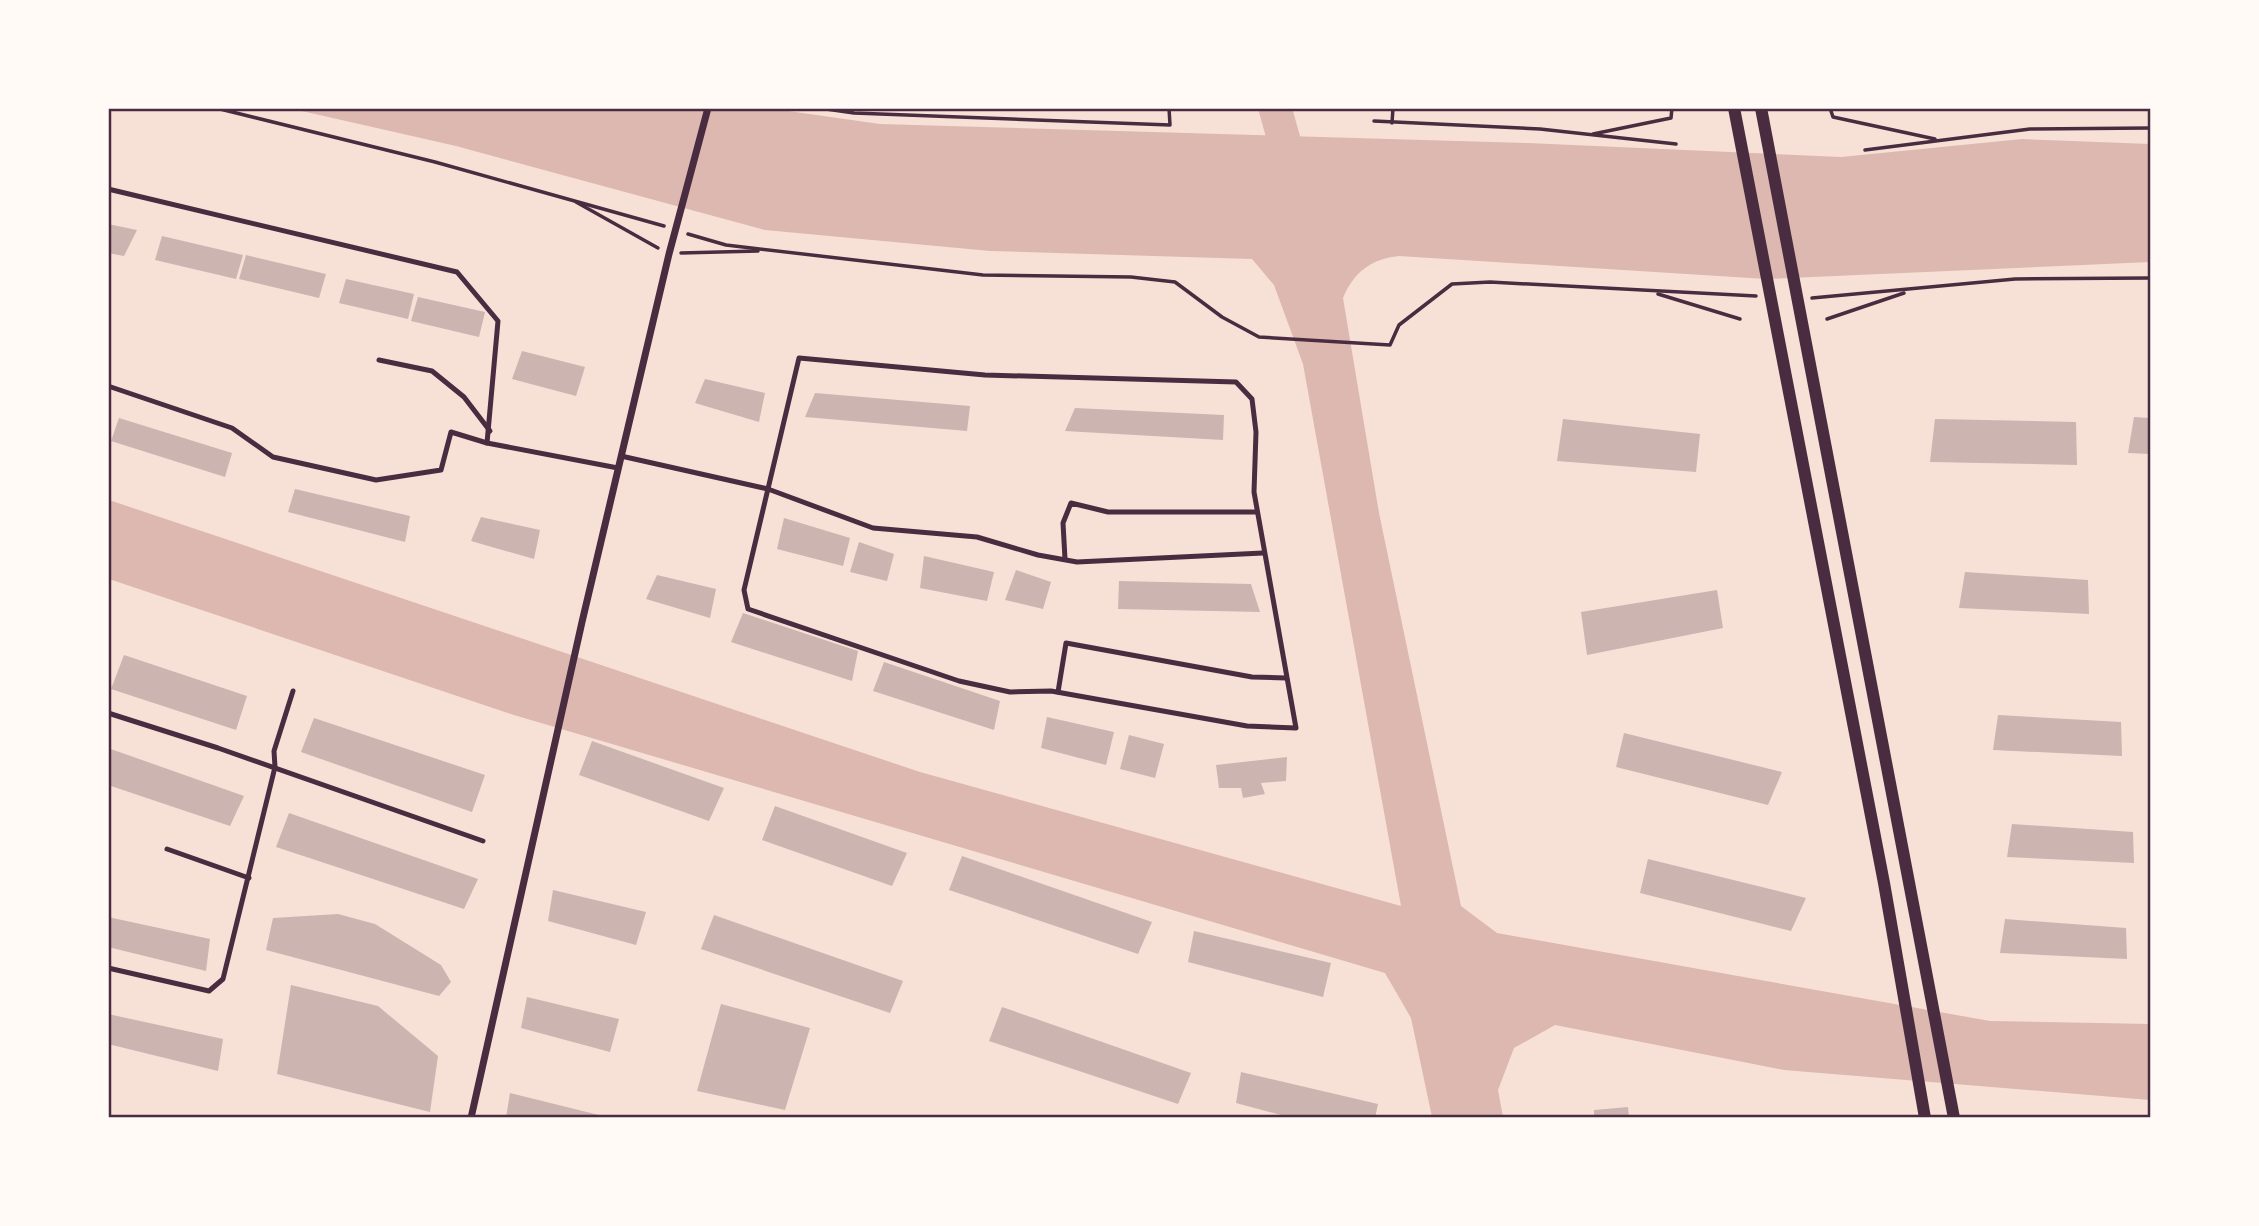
<svg xmlns="http://www.w3.org/2000/svg" width="2259" height="1226" viewBox="0 0 2259 1226" font-family="Rubik,sans-serif">
	<rect width="100%" height="100%" fill="#f7e1d7"/>
	<path fill="#dcb8b0" d="M 767,108 L 880,124 L 1528,143 L 1841,157 L 2022,139 L 2150,144 L 2150,262 L 1766,279 L 1399,256 C 1371,259 1354,272 1343,298 L 1379,513 L 1461,906 L 1497,933 L 1990,1021 L 2150,1024 L 2150,1100 L 1784,1070 L 1555,1025 L 1514,1048 L 1498,1090 L 1503,1117 L 1432,1117 L 1411,1018 L 1385,973 L 514,715 L 109,579 L 109,500 L 920,772 L 1401,906 L 1303,364 L 1274,285 L 1252,259 L 990,251 L 765,230 L 456,146 L 293,109 Z"/>
	<g fill="none" stroke-linecap="round" stroke-linejoin="round">
		<polyline stroke="#dcb8b0" stroke-width="33" points="1275,108 1295,180"/>
	</g>
	<g fill="#ccb4b1">
		<polygon points="108,224 137,230 124,256 108,253"/>
		<polygon points="162,236 243,255 236,279 155,260"/>
		<polygon points="246,255 326,274 319,298 239,279"/>
		<polygon points="346,279 414,294 408,319 339,303"/>
		<polygon points="418,297 485,312 479,337 411,321"/>
		<polygon points="522,351 585,367 576,396 512,379"/>
		<polygon points="705,379 765,393 759,422 695,403"/>
		<polygon points="815,393 970,406 967,431 805,417"/>
		<polygon points="1075,408 1224,415 1223,440 1065,431"/>
		<polygon points="2134,417 2150,418 2150,454 2128,453"/>
		<polygon points="119,418 232,453 225,477 111,441"/>
		<polygon points="1563,419 1700,434 1696,472 1557,461"/>
		<polygon points="1935,419 2076,422 2077,465 1930,462"/>
		<polygon points="295,489 410,516 405,542 288,512"/>
		<polygon points="481,517 540,530 534,559 471,541"/>
		<polygon points="784,518 850,538 843,566 777,549"/>
		<polygon points="859,542 894,554 887,581 850,572"/>
		<polygon points="924,556 994,572 987,601 920,588"/>
		<polygon points="1016,570 1051,582 1043,609 1005,600"/>
		<polygon points="1965,572 2088,580 2089,614 1959,608"/>
		<polygon points="657,575 716,589 710,618 646,599"/>
		<polygon points="1119,581 1251,584 1260,612 1118,609"/>
		<polygon points="1717,590 1723,628 1587,655 1581,612"/>
		<polygon points="743,613 858,651 852,681 731,642"/>
		<polygon points="124,655 247,696 236,730 111,689"/>
		<polygon points="884,662 1000,701 994,730 873,691"/>
		<polygon points="1998,715 2121,722 2122,756 1993,750"/>
		<polygon points="1047,717 1114,732 1106,765 1041,748"/>
		<polygon points="314,718 485,775 472,812 301,752"/>
		<polygon points="1624,733 1782,772 1768,805 1616,767"/>
		<polygon points="1129,735 1164,744 1155,778 1120,769"/>
		<polygon points="592,741 724,788 709,821 579,775"/>
		<polygon points="108,748 244,796 230,826 108,785"/>
		<polygon points="1287,757 1286,781 1261,783 1265,794 1243,798 1241,788 1219,788 1216,765"/>
		<polygon points="775,806 907,853 892,886 762,840"/>
		<polygon points="289,813 478,879 464,909 276,847"/>
		<polygon points="2012,824 2133,832 2134,863 2007,857"/>
		<polygon points="962,856 1152,922 1138,954 949,890"/>
		<polygon points="1648,859 1806,898 1791,931 1640,893"/>
		<polygon points="553,890 646,912 636,945 548,921"/>
		<polygon points="338,914 375,924 441,965 451,982 439,996 266,950 273,918"/>
		<polygon points="714,915 903,981 890,1013 701,949"/>
		<polygon points="108,917 210,939 206,971 108,947"/>
		<polygon points="2005,919 2126,928 2127,959 2000,953"/>
		<polygon points="1194,931 1331,963 1323,997 1188,962"/>
		<polygon points="291,985 378,1006 438,1056 430,1112 277,1074"/>
		<polygon points="527,997 619,1019 610,1052 521,1028"/>
		<polygon points="721,1004 810,1028 785,1110 697,1091"/>
		<polygon points="1002,1007 1191,1073 1178,1104 989,1041"/>
		<polygon points="108,1014 223,1039 218,1071 108,1044"/>
		<polygon points="1241,1072 1378,1104 1375,1118 1292,1118 1236,1103"/>
		<polygon points="510,1093 607,1117 607,1118 506,1118"/>
		<polygon points="1628,1107 1629,1118 1594,1118 1594,1110"/>
	</g>
	<g fill="none" stroke-linecap="round" stroke-linejoin="round">
		<g stroke="#4a2c40" stroke-width="3.5">
			<polyline points="216,108 435,162 664,226"/>
			<polyline points="819,108 854,113 1170,125 1169,108"/>
			<polyline points="1830,108 1833,117 1935,139"/>
			<polyline points="1374,121 1540,129 1676,144"/>
			<polyline points="1392,123 1393,108"/>
			<polyline points="1593,134 1671,118 1672,108"/>
			<polyline points="1865,150 2030,129 2150,128"/>
			<polyline points="576,202 658,248"/>
			<polyline points="688,234 726,245 983,275 1131,277 1175,282 1222,317 1259,337 1390,345 1399,325 1452,284 1490,282 1756,296"/>
			<polyline points="681,253 758,251"/>
			<polyline points="1658,294 1740,319"/>
			<polyline points="1812,298 2015,279 2150,278"/>
			<polyline points="1827,319 1904,293"/>
		</g>
		<g stroke="#4a2c40" stroke-width="5">
			<polyline points="108,189 457,272 498,321 487,443"/>
			<polygon points="799,358 985,375 1236,382 1252,399 1256,432 1254,492 1296,728 1247,726 1051,691 1010,692 959,681 748,609 744,590"/>
			<polyline points="379,360 432,371 464,397 490,431"/>
			<polyline points="108,386 232,428 273,457 376,480 441,470 451,432 487,443 618,468"/>
			<polyline points="621,456 768,489 873,528 977,537 1038,555 1077,562 1263,553"/>
			<polyline points="1065,559 1063,523 1071,503 1108,512 1257,512"/>
			<polyline points="1058,692 1066,643 1252,677 1286,678"/>
			<polyline points="108,713 218,748 483,841"/>
			<polyline points="167,849 249,878"/>
			<polyline points="108,968 209,991 223,979 275,767 274,751 293,691"/>
		</g>
		<polyline stroke="#4a2c40" stroke-width="7" points="471,1118 582,622 669,254 708,108"/>
		<g stroke="#4a2c40" stroke-width="12">
			<polyline points="1734,108 1884,883 1925,1118"/>
			<polyline points="1761,108 1954,1118"/>
		</g>
	</g>
	<rect width="2259" height="1226" fill="none" stroke="#fffaf5" stroke-width="220"/>
	<rect x="110" y="110" width="2039" height="1006" fill="none" stroke="#4a2c40" stroke-width="2.5"/>
</svg>
